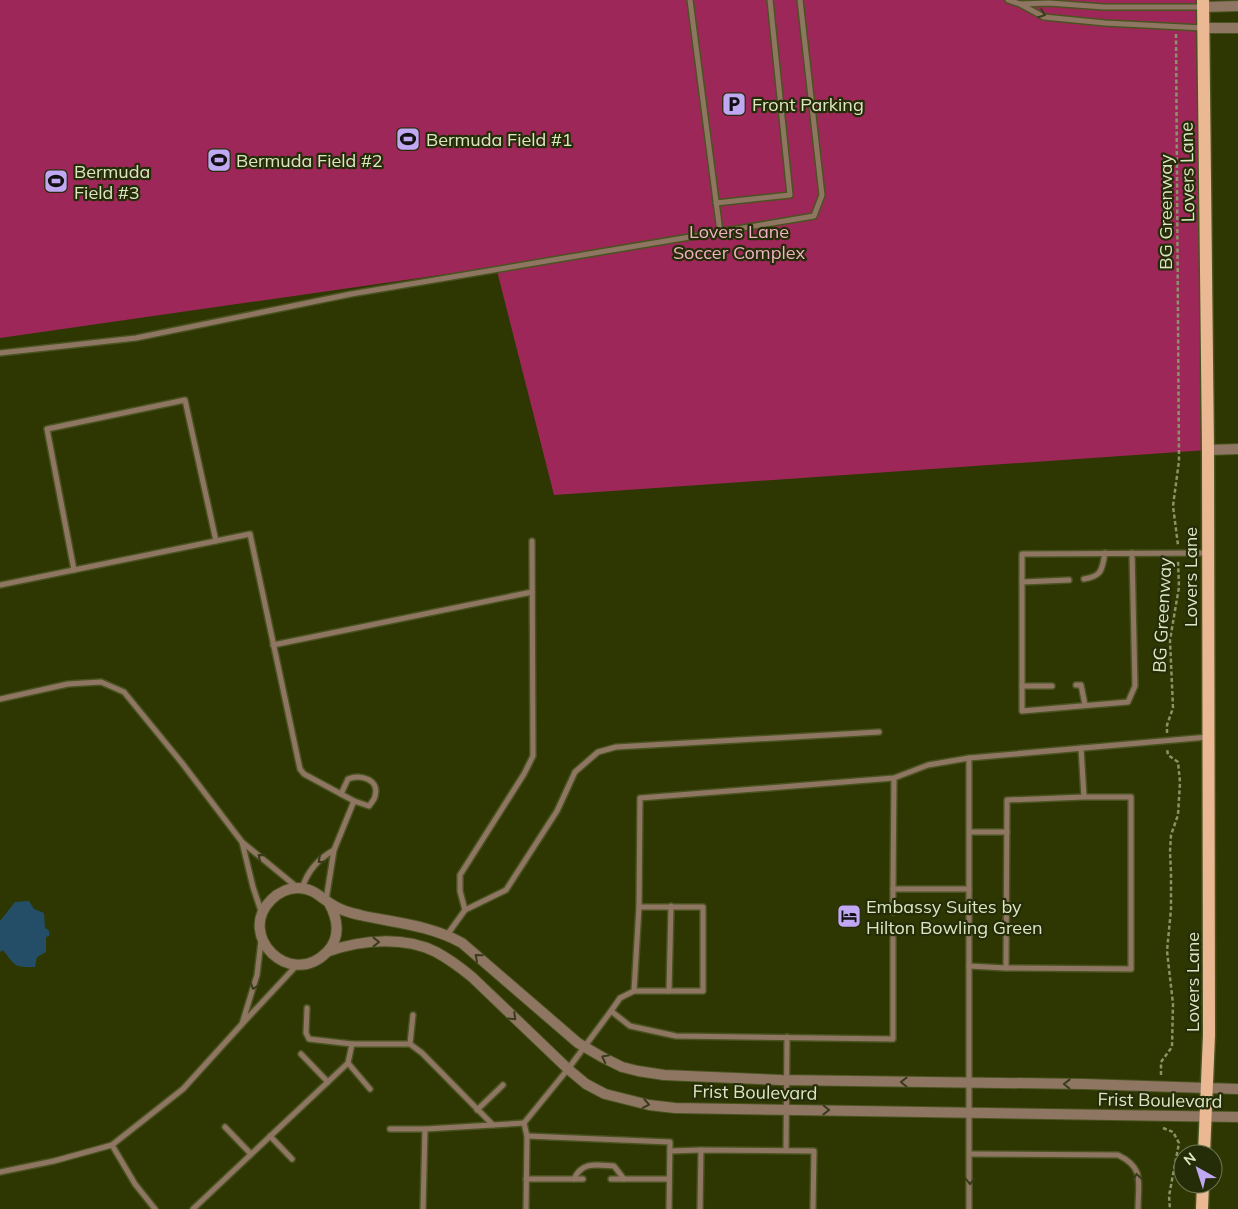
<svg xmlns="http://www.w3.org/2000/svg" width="1238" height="1209" viewBox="0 0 1238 1209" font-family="Mulish,sans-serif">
	<rect width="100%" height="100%" fill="#2e3701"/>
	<polygon fill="#9e275a" points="0,0 1203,0 1208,450 554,495 496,267 0,338"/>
	<path fill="#244e68" d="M 29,901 L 34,909 L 44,913 L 45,928 C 49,930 50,931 49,936 L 46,937 L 46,952 L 37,957 L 35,967 C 14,967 16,967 3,950 L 0,952 L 0,921 L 15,902 Z"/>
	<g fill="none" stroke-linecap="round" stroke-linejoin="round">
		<g stroke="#4a5320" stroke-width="8">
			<g id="lane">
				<polyline points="690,0 720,232"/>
				<polyline points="1008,0 1020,4"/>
				<polyline points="1202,7 1104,7 1049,3 1020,4 1044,17 1105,23 1203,28"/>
				<polyline points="716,203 790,195 770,0"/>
				<polyline points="0,353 136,338 351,294 814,216 822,195 800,0"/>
				<polyline points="1132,553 1135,686 1128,702 1022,711 1022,554 1207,553"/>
				<polyline points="74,570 47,429 185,400 216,541"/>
				<path d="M 1084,579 C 1102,576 1102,570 1105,553"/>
				<polyline points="1022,582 1069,580"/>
				<polyline points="0,585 250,534 300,769 304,774 354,801 334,850"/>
				<polyline points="273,645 532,592"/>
				<polyline points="1076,685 1081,685 1085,705"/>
				<polyline points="1022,686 1052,686"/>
				<polyline points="0,699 68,684 101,682 124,692 182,763 242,842"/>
				<polyline points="1081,748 1084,797 1131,797 1131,969 1006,968 1007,800 1084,797"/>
				<polyline points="969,758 969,1209"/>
				<polyline points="894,778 893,889 969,889"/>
				<path d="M 341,794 L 348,779 C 360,774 380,779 375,796 C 375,799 371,803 369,806 L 354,801"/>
				<polyline points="969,832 1007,832"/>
				<path d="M 302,889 C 307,871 318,859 334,850 L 326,900"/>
				<polyline points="465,910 506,890 557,811 575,772 598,752 616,747 879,732"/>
				<polyline points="893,912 893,889"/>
				<polyline points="262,914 253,887 242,842 298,888"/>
				<polyline points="447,935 465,910 460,891 460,875 524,774 533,756 532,541"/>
				<polyline points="261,941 257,975 242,1024 297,965"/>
				<polyline points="969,966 1006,968"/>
				<polyline points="634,991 703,991 703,907 639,907"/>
				<polyline points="669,991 671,906"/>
				<polyline points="611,1011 620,998 634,991 639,907 640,798 894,778 928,765 969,758 1208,737"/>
				<polyline points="352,1044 410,1044 422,1053 493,1125 524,1123"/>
				<polyline points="410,1044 413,1015"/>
				<polyline points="301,1054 328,1082"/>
				<polyline points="348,1063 370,1089"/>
				<polyline points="477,1110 503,1085"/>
				<polyline points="225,1127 251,1154"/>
				<polyline points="390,1129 425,1129 423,1209"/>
				<polyline points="425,1129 493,1125"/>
				<polyline points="270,1136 292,1159"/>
				<polyline points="527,1136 670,1142 669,1209"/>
				<polyline points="112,1145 135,1184 155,1209"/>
				<polyline points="786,1150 787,1037"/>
				<polyline points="670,1151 701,1150"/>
				<path d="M 970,1154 L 1118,1155 C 1145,1168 1138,1182 1138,1209"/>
				<polyline points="0,1172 54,1161 112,1145 183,1089 242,1024"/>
				<polyline points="526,1179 583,1179"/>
				<path d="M 574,1179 C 582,1161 597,1165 614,1166 L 624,1179"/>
				<polyline points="611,1179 669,1179"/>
				<polyline points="193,1209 348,1063 352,1044 309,1039 306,1033 307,1008"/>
				<polyline points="526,1209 527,1136 524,1123 568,1069 611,1011 630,1026 676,1036 893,1039 893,938"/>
				<polyline points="700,1209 701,1150 814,1151 813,1209"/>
			</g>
		</g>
		<g stroke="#4a5320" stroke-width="12">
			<g id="street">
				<polyline points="1203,7 1238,6"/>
				<polyline points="1203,28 1238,28"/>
				<polyline points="1208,450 1238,449"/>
				<path d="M 329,903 C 338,919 341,938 327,952 C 290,990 236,935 271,900 C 278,893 288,888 298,888 C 313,888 320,897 331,904 C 340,910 350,913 360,915 C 395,923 430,925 462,943 L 578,1043 L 602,1057 L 622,1067 L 638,1071 L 664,1075 L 781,1080 L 1084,1084 L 1238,1089"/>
				<path d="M 329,951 C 362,940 404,936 436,952 C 449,959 461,968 472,977 L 568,1069 L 586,1084 L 605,1094 L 649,1105 L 675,1108 L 1238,1117"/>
			</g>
		</g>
		<g stroke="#4a5320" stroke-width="15">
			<g id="primary">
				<polyline points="1203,0 1208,450 1209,1035 1204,1154"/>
				<polyline points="1202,1209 1203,1184"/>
			</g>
		</g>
		<g stroke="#8a9368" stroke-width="2.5" stroke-dasharray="4 2.5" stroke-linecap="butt">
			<polyline points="1176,34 1179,461 1173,506 1178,545"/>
			<polyline points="1167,733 1167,725 1173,708 1170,640 1179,587 1178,561"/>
			<polyline points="1161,1075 1161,1062 1172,1047 1173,1004 1167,951 1171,909 1171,872 1170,852 1171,835 1178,815 1180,782 1178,762 1168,755 1167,749"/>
			<polyline points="1163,1128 1173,1132 1179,1143 1169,1196 1170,1209"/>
		</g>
		<use href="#lane" stroke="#8e7663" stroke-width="5"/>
		<use href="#street" stroke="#8e7663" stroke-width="10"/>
		<use href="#primary" stroke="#eab892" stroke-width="12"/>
	</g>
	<defs><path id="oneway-chevron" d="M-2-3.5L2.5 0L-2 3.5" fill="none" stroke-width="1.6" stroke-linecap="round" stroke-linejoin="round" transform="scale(1.25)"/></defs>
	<g stroke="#3a3b1a">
		<use href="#oneway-chevron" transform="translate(1042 14) rotate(21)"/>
		<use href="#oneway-chevron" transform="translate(261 857) rotate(-141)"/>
		<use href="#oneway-chevron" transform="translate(321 860) rotate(139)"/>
		<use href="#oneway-chevron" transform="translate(376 942)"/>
		<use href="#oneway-chevron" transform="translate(478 957) rotate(-139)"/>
		<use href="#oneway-chevron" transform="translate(254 986) rotate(108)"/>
		<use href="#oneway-chevron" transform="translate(513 1017) rotate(44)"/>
		<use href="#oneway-chevron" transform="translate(605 1058) rotate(-153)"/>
		<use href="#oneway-chevron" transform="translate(904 1082) rotate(-179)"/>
		<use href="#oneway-chevron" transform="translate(1067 1084) rotate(-179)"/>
		<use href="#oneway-chevron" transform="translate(646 1104) rotate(11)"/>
		<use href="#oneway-chevron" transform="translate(826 1110) rotate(1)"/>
		<use href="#oneway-chevron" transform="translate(1137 1177) rotate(-99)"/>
		<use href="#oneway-chevron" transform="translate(970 1181) rotate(90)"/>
	</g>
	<defs>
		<g id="parking-square" transform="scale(1.25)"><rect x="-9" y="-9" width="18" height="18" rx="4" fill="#c1a8f3" stroke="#252c08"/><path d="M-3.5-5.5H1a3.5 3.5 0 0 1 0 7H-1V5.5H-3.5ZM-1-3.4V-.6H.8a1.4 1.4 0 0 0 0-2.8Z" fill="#111"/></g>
		<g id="stadium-square" transform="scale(1.25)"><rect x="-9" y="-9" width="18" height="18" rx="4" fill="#c1a8f3" stroke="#252c08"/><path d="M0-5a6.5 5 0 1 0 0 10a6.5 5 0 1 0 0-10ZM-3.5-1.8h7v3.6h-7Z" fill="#111"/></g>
		<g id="hotel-square" transform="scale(1.25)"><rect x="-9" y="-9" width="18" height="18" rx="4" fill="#c1a8f3" stroke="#252c08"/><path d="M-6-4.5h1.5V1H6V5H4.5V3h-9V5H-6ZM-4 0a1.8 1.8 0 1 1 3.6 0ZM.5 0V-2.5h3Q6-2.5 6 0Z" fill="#111"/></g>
	</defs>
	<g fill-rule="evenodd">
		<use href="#parking-square" x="734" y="104"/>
		<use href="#stadium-square" x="408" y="139"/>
		<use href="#stadium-square" x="219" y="160"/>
		<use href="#stadium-square" x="56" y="181"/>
		<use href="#hotel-square" x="849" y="916"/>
	</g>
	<g text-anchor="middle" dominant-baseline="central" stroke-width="4.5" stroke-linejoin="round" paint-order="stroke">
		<g font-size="18" fill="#dde6c4" stroke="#252c08" text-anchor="start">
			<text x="752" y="104">Front Parking</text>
			<text x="426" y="139">Bermuda Field #1</text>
			<text x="236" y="160">Bermuda Field #2</text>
			<text x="74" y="171">Bermuda<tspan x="74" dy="21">Field #3</tspan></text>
			<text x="866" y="906">Embassy Suites by<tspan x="866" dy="21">Hilton Bowling Green</tspan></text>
		</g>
		<g font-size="18" fill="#dde6c4" stroke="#252c08">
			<text transform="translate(1187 172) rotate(-91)">Lovers Lane</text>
			<text transform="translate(1165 212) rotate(-90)">BG Greenway</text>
			<text transform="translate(1190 577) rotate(-90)">Lovers Lane</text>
			<text transform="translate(1162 615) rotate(-87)">BG Greenway</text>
			<text transform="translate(1192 982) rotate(-90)">Lovers Lane</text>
			<text transform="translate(755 1092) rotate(1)">Frist Boulevard</text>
			<text transform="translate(1160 1100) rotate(1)">Frist Boulevard</text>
		</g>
		<g font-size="18" fill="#f0b2c5" stroke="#252c08">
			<text x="739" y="231">Lovers Lane<tspan x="739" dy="21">Soccer Complex</tspan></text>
		</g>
	</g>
	<g transform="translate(1198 1169) rotate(321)"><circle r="24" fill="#252c08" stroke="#6f7653"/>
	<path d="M0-4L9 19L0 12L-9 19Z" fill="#c1a8f3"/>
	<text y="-8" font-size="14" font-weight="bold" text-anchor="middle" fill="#dde6c4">N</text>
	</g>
</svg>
